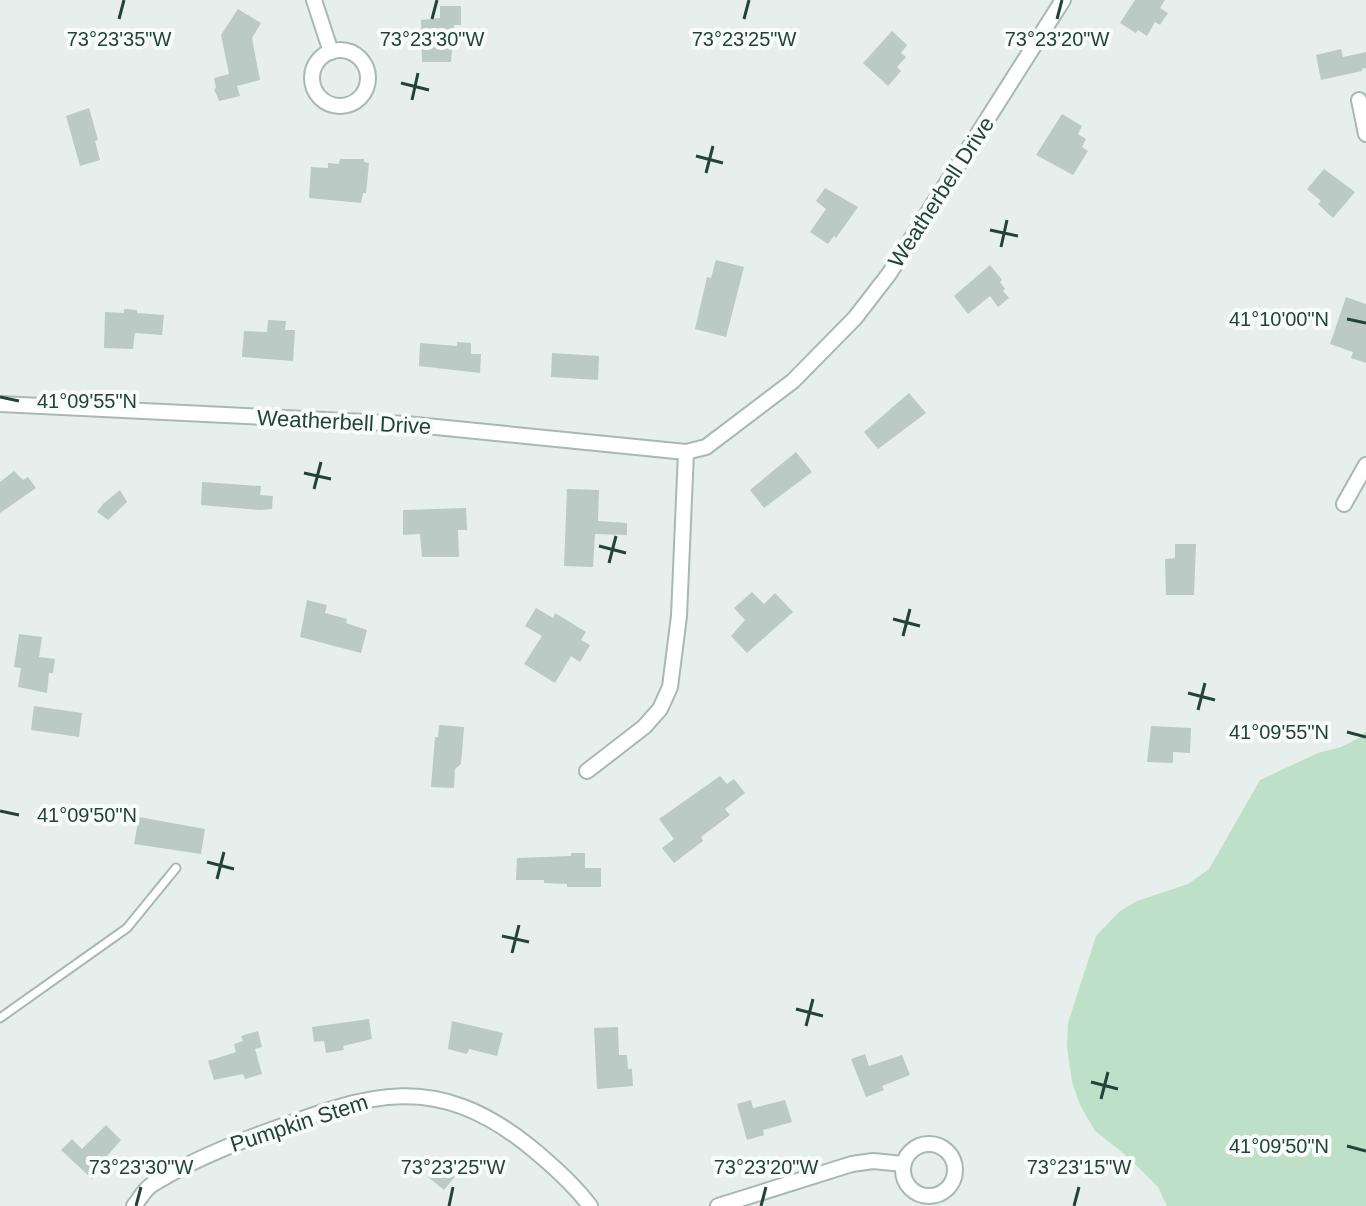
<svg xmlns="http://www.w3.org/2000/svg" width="1366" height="1206" viewBox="0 0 1366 1206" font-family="Arial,sans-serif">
	<rect width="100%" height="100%" fill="#e6efeb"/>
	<polygon fill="#bfe0c8" points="1366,731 1366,1206 1167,1206 1158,1187 1128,1157 1095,1131 1080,1105 1072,1082 1067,1047 1068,1023 1096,936 1120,911 1137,901 1188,884 1209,869 1260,780 1318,753 1341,747 1361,737"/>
	<g fill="#bbcac4">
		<polygon points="1135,0 1165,0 1160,8 1168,13 1160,25 1155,22 1147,36 1138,30 1136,33 1120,23"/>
		<polygon points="440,6 461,6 461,25 454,25 451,62 422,62 421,20 440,18"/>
		<polygon points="238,9 261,23 252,38 260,80 237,86 240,96 219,101 214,89 216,88 214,78 229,74 221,35"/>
		<polygon points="892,31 907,45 901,53 906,57 897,67 901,71 888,86 863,63"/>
		<polygon points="1341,49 1343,57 1366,52 1366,68 1362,69 1362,71 1321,80 1316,55"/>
		<polygon points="89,108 98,140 95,141 100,160 80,166 66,116"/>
		<polygon points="1062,114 1082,126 1078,134 1086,139 1082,147 1088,151 1073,175 1036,155"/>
		<polygon points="340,159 364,159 364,162 369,163 366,193 363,193 361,203 309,198 311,167 328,168 328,163 339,164"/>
		<polygon points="1324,169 1355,192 1333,218 1318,204 1321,201 1307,189"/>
		<polygon points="825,188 858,207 836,238 834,236 828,244 810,232 826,209 816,201"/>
		<polygon points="716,260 744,267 726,337 695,329 707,277 711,278"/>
		<polygon points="990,265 1002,280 1000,282 1005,289 1003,291 1009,298 998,307 990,296 968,314 954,296"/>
		<polygon points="1346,297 1366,304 1366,363 1351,358 1353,352 1330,344"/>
		<polygon points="124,309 137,310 137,313 164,315 162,335 135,333 133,349 104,348 105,312 124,313"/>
		<polygon points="268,320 286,321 285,330 295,330 293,361 242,357 244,331 267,332"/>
		<polygon points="457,342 471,343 471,354 481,354 480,373 419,366 420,343 457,346"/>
		<polygon points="552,353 599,356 598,380 551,377"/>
		<polygon points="909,393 926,413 878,449 864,432"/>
		<polygon points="796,452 812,472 764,508 750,490"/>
		<polygon points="14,471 23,480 28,477 36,488 0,513 0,482"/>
		<polygon points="202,482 261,486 260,495 273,496 272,509 260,510 201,505"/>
		<polygon points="567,489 599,490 598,521 627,523 627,535 595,534 593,567 564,566"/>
		<polygon points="120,490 127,502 108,520 97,512 103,504"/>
		<polygon points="466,508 467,530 458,530 459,557 422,557 420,534 403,535 403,510"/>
		<polygon points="1175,544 1196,544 1194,595 1166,595 1165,559 1175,558"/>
		<polygon points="752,592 764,604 775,593 793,612 747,653 731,636 745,620 734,608"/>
		<polygon points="307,600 327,605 325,613 347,619 346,623 367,630 361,653 300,637"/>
		<polygon points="536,608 553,618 555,613 586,632 581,640 590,645 580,662 571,656 555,683 524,664 542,636 525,626"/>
		<polygon points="19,634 42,637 39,657 55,659 53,673 49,673 47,693 18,687 21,668 14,667"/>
		<polygon points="34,706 82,713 79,737 31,730"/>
		<polygon points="439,725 464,727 461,764 455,769 454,788 431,787 435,737 438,737"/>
		<polygon points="1151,726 1191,728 1190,753 1173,752 1173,763 1147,762"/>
		<polygon points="720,776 727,784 734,779 745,793 725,809 730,815 701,837 703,841 674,863 662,848 674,839 659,819"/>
		<polygon points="139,817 205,829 201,854 134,844"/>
		<polygon points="571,853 585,853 585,868 601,868 601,887 567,887 567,884 544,883 544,880 516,880 517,858 571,856"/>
		<polygon points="369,1019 372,1039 343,1046 344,1050 326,1053 324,1041 314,1042 312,1027"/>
		<polygon points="452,1021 503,1033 497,1056 469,1049 467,1054 448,1049"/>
		<polygon points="618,1027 619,1055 627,1055 628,1069 632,1069 633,1086 597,1089 594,1028"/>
		<polygon points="258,1031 262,1047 255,1049 262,1074 245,1079 243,1074 214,1080 208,1061 236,1052 234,1044 243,1041 241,1036"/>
		<polygon points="865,1054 869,1066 902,1055 910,1075 882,1086 884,1090 866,1097 851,1059"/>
		<polygon points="751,1100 753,1108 785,1100 792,1122 763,1130 764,1135 747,1140 737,1104"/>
		<polygon points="106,1125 121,1140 102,1162 105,1166 92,1179 61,1150 72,1139 82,1149"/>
		<polygon points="442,1161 457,1174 444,1190 428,1177"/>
	</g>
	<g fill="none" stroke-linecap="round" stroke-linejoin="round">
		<g stroke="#a8b8b2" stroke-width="11">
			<polyline id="service" points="0,1018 127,928 176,868"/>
		</g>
		<g stroke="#a8b8b2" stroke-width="18">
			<g id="minor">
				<polyline points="314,0 331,52"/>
				<circle cx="340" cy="78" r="28"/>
				<polyline points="1359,100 1366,134"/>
				<polyline points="0,404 406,424 686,452"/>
				<polyline points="1344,504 1366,465"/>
				<polyline points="587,771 644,727 660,709 670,687 679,616 686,452 706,447 793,381 855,318 889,274 1063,0"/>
				<circle cx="929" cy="1170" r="26"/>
				<path d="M 134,1206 C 139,1200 143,1192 149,1187 C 155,1182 164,1178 170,1174 C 199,1158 228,1146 260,1134 C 365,1096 431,1068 529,1146 C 551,1164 573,1183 590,1206"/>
				<polyline points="718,1206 852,1164 873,1161 903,1164"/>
			</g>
		</g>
		<use href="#service" stroke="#fff" stroke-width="7"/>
		<use href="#minor" stroke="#fff" stroke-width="14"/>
	</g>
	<path fill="none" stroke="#24423a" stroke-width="3" d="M 119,19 L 124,0M 432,19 L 437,0M 744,19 L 749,0M 1057,19 L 1062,0M 401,83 L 429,90M 412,100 L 418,73M 696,156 L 723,163M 706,173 L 713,146M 990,230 L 1018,236M 1001,247 L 1007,220M 1347,319 L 1366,323M 0,397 L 19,401M 304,473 L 331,479M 314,489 L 321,462M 599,546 L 626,553M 609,563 L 616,536M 893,619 L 920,626M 903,636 L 910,609M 1188,693 L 1215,700M 1198,710 L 1205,683M 1347,732 L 1366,737M 0,811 L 19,815M 207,862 L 234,869M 217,879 L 224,852M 502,936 L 529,942M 512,953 L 519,925M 796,1009 L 823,1016M 806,1026 L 813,999M 1091,1082 L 1118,1089M 1101,1099 L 1108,1072M 1347,1146 L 1366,1151M 136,1206 L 141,1187M 449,1206 L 453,1187M 761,1206 L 766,1187M 1074,1206 L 1079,1187"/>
	<g text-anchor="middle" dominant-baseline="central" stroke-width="8" stroke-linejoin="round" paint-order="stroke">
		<g font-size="22" fill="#24423a" stroke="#f7fbf9">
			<text transform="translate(941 192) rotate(-57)">Weatherbell Drive</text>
			<text transform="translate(344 422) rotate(3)">Weatherbell Drive</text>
			<text transform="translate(299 1123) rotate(-18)">Pumpkin Stem</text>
		</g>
	</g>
	<g font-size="20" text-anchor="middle" fill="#24423a" stroke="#f7fbf9" stroke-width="8" stroke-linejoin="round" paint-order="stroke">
		<text x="432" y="46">73°23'30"W</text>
		<text x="744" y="46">73°23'25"W</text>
		<text x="1057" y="46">73°23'20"W</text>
		<text x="119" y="46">73°23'35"W</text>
		<text x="1279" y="326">41°10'00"N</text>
		<text x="87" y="408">41°09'55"N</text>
		<text x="1279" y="739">41°09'55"N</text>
		<text x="87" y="822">41°09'50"N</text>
		<text x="1279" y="1153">41°09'50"N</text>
		<text x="141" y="1174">73°23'30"W</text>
		<text x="453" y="1174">73°23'25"W</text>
		<text x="766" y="1174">73°23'20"W</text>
		<text x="1079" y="1174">73°23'15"W</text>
	</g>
</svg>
